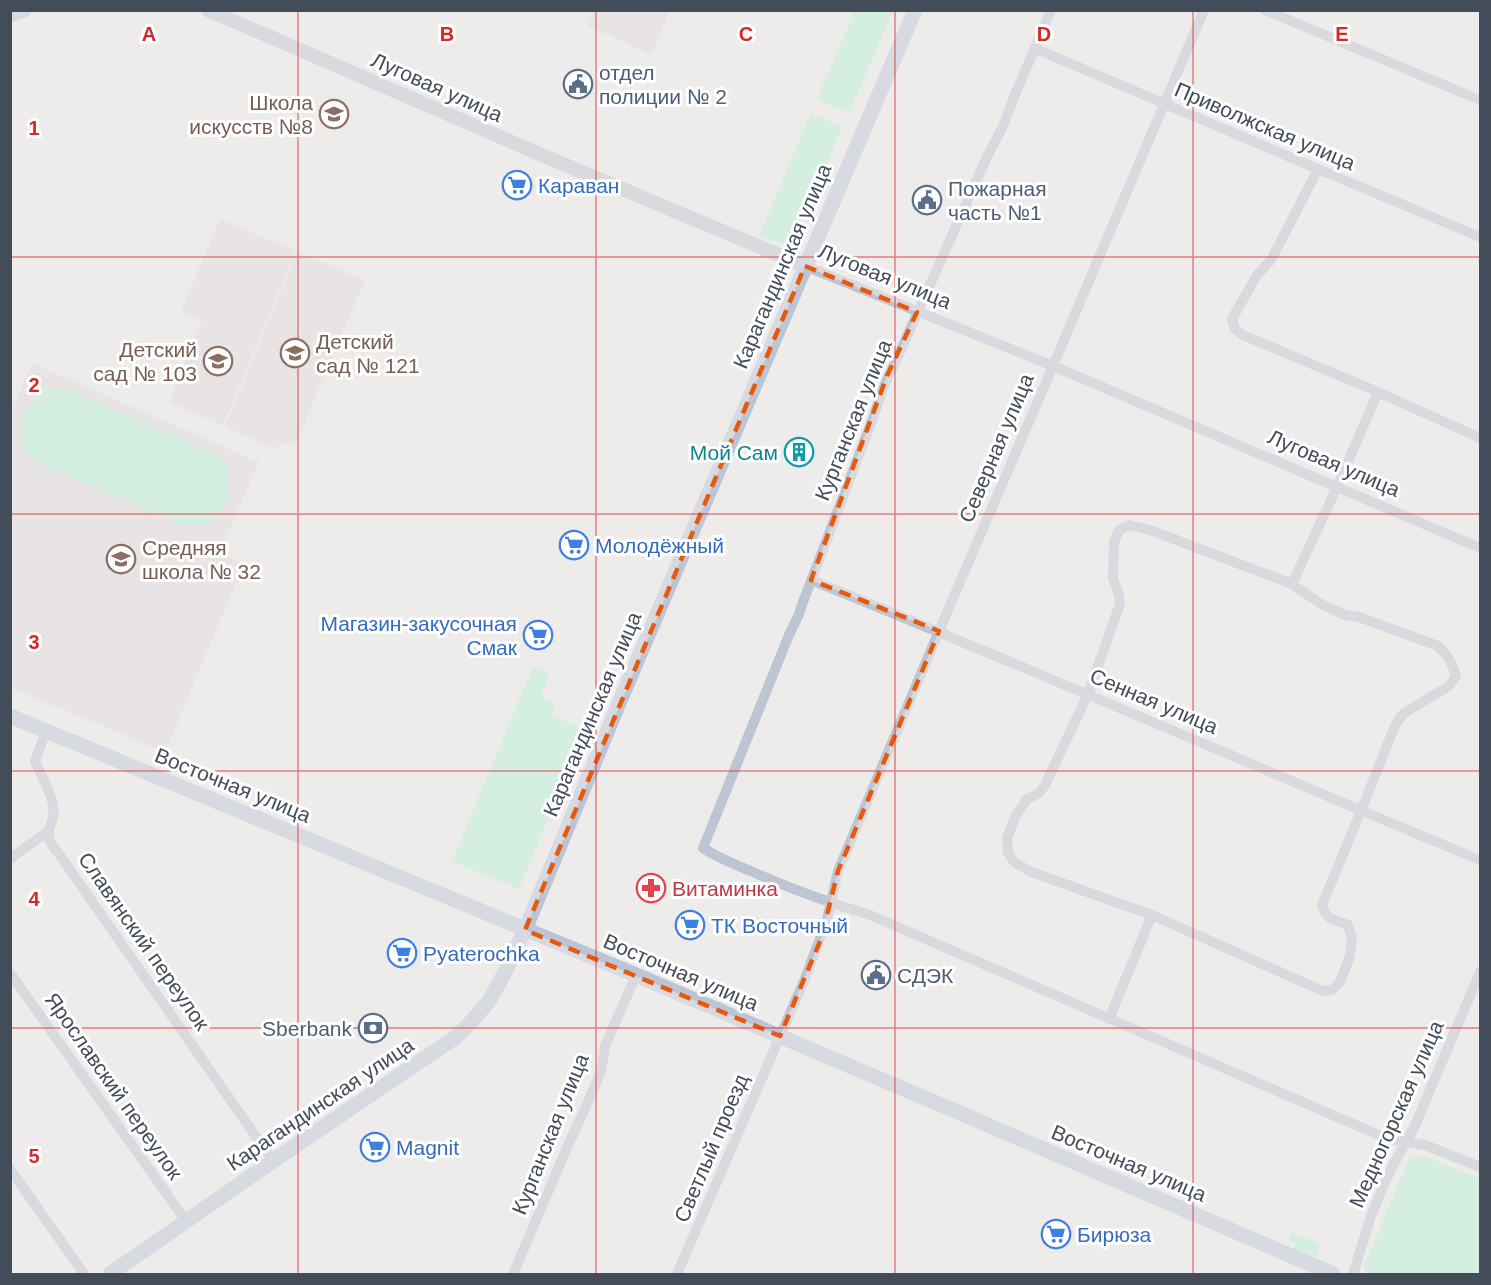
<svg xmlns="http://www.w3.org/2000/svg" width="1491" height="1285" viewBox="0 0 1491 1285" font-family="Helvetica,sans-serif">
	<rect width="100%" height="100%" fill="#eeebeb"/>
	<g fill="#dfdcdd">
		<polygon points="593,11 593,10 670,11 651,55 587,25"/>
		<polygon points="220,219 296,251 223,426 169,402 202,320 181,311"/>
		<polygon points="297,252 365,280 297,441 274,448 225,427"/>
		<polygon points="32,363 259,462 220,553 244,564 165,752 11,688 11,413"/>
	</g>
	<g fill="#b4f1d3">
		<polygon points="855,11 893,11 849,113 817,99"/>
		<polygon points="811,113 842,127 791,247 759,235"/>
		<polygon points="44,390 69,390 220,456 230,474 229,499 214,521 189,527 37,462 21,446 24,415"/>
		<polygon points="533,667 550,674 541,696 556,703 551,715 585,730 519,889 452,861"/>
		<polygon points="1423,1155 1480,1179 1480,1274 1367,1274 1363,1268 1409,1159"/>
		<polygon points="1292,1232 1320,1244 1315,1258 1293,1249 1296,1243 1289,1240"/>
	</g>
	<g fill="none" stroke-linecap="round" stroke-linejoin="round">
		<g stroke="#bdc5d2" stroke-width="10">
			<path d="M 1051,10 L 1014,97 L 1003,126 L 986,159 L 896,361 C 887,378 880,394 875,413 L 803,602 L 799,614 L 789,635 L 703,848 C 718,858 736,865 753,872 C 791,889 830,903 870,915 L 1388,1139 L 1425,1145 L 1480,1167"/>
			<polyline points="1265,10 1480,100"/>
			<polyline points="1036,49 1318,169 1480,237"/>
			<polyline points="1318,169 1271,260 1257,275 1232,319 1235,329 1243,335 1378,392 1480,438"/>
			<polyline points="805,266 1053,366 1480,548"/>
			<path d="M 1129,525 L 1150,530 L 1292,584 L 1321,604 L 1345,615 L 1359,617 L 1438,646 C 1448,655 1452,663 1456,676 L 1449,686 L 1404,713 L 1399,719 L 1394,728 L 1361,811 L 1322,905 C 1327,921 1333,919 1348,925 L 1352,939 L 1350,956 L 1340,982 L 1332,990 L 1323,991 L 1152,915 L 1031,872 L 1014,862 L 1008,852 L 1007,838 L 1015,817 L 1027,799 L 1039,793 L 1045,785 L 1088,694 L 1120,604 L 1119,595 L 1113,578 L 1114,542 L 1119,530 Z"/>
			<path d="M 811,580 C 1036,670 1257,768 1480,860"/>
			<polyline points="1292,584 1337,487 1378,392"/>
			<path d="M 46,731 L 35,761 C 40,774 52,793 53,806 C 57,830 37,829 59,854 L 273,1161"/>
			<polyline points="10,859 47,832"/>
			<polyline points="10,973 186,1221"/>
			<polyline points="1109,1019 1152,915"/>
			<polyline points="10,1169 84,1274"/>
			<polyline points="513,1274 566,1150 591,1095 601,1071 605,1046 636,975"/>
			<polyline points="677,1274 804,981 827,920 838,871 939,631 1053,366 1204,10"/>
			<polyline points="1353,1274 1371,1216 1382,1189 1394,1163 1414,1128 1480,972"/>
		</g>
		<polyline stroke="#bdc5d2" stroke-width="14" points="208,10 544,156 805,266"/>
		<g stroke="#bcc5d6" stroke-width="15">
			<polyline points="10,15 24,10"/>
			<polyline points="10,716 636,975 953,1110 1333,1274"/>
			<polyline points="110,1274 273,1161 456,1037 471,1022 489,1001 504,974 525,930 617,708 915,10"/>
		</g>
	</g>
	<path d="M0 0H1491V1285H0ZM 805,266 L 917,312 L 887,376 L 811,580 L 939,631 L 838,871 L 821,939 L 780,1036 L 525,930 Z" fill="#eeebeb" fill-opacity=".55" fill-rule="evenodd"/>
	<path fill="none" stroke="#e8590c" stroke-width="4.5" stroke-dasharray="12 8" stroke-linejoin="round" d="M 805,266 L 917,312 L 887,376 L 811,580 L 939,631 L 838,871 L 821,939 L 780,1036 L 525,930 Z"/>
	<path fill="none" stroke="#d62828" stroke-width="1.5" stroke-opacity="0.55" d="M 298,10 L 298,1274M 596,10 L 596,1274M 895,10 L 895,1274M 1193,10 L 1193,1274M 10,257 L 1480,257M 10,514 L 1480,514M 10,771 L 1480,771M 10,1028 L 1480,1028"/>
	<defs>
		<g id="civic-ring" transform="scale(1.5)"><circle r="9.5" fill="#fff" stroke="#5c6f8a" stroke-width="1.5"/><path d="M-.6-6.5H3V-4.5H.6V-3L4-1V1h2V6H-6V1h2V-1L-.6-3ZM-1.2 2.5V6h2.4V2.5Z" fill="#5c6f8a"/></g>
		<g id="school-ring" transform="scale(1.5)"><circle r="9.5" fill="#fff" stroke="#8d6e63" stroke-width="1.5"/><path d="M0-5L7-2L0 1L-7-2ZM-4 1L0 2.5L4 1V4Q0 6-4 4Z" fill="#8d6e63"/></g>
		<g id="supermarket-ring" transform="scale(1.5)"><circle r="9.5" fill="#fff" stroke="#3f7fe0" stroke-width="1.5"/><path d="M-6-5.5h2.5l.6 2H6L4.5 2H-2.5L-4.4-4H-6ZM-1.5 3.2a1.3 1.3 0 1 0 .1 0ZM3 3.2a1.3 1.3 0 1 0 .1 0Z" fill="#3f7fe0"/></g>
		<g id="building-ring" transform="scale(1.5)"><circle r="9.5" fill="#fff" stroke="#0f9aa8" stroke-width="1.5"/><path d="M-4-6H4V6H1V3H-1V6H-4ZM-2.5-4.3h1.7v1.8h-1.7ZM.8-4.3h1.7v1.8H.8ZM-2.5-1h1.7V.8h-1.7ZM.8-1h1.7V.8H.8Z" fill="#0f9aa8"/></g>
		<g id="pharmacy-ring" transform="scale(1.5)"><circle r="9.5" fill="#fff" stroke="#e0444e" stroke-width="1.5"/><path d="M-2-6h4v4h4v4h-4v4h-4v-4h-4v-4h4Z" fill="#e0444e"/></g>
		<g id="bank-ring" transform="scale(1.5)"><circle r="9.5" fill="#fff" stroke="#5c6f8a" stroke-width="1.5"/><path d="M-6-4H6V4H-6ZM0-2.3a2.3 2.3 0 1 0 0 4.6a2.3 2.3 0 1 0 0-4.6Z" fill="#5c6f8a"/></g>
	</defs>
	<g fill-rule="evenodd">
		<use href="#civic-ring" x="578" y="84"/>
		<use href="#school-ring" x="334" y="114"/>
		<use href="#supermarket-ring" x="517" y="185"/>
		<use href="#civic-ring" x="927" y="200"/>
		<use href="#school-ring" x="295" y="353"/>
		<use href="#school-ring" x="218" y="361"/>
		<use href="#building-ring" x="799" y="452"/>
		<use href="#supermarket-ring" x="574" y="545"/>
		<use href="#school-ring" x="121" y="559"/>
		<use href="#supermarket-ring" x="538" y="635"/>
		<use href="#pharmacy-ring" x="651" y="888"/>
		<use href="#supermarket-ring" x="690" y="925"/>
		<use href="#supermarket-ring" x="402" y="953"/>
		<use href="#civic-ring" x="876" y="975"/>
		<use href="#bank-ring" x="373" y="1028"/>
		<use href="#supermarket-ring" x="375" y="1147"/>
		<use href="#supermarket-ring" x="1056" y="1234"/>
	</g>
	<g text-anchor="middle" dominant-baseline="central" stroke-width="6" stroke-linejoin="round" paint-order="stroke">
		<g font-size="21" fill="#4e5e75" stroke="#fff" text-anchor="start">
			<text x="599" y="72">отдел<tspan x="599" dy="24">полиции № 2</tspan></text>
			<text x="948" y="188">Пожарная<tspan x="948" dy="24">часть №1</tspan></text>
			<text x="897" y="975">СДЭК</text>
			<text x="352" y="1028" text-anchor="end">Sberbank</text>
		</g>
		<g font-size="21" fill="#434c59" stroke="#fff">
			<text transform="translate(437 87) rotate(24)">Луговая улица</text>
			<text transform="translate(1265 126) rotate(23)">Приволжская улица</text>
			<text transform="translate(782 266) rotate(-67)">Карагандинская улица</text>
			<text transform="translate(885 276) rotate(22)">Луговая улица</text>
			<text transform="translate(853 420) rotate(-68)">Курганская улица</text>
			<text transform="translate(996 448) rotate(-67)">Северная улица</text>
			<text transform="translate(1334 463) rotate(23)">Луговая улица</text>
			<text transform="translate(1154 701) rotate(23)">Сенная улица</text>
			<text transform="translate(592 714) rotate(-67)">Карагандинская улица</text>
			<text transform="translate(233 785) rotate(22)">Восточная улица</text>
			<text transform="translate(144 941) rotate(55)">Славянский переулок</text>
			<text transform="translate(681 972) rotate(23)">Восточная улица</text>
			<text transform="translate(114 1086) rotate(55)">Ярославский переулок</text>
			<text transform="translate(320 1104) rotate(-34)">Карагандинская улица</text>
			<text transform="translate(1396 1114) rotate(-66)">Медногорская улица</text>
			<text transform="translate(550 1134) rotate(-68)">Курганская улица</text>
			<text transform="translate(711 1148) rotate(-67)">Светлый проезд</text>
			<text transform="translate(1129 1163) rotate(23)">Восточная улица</text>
		</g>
		<g font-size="21" fill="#785e54" stroke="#fff" text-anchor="end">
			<text x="313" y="102">Школа<tspan x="313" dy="24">искусств №8</tspan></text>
			<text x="316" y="341" text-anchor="start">Детский<tspan x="316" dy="24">сад № 121</tspan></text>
			<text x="197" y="349">Детский<tspan x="197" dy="24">сад № 103</tspan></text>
			<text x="142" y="547" text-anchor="start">Средняя<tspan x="142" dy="24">школа № 32</tspan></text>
		</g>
		<g font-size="21" fill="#366cbe" stroke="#fff" text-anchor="start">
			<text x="538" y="185">Караван</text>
			<text x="595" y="545">Молодёжный</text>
			<text x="517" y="623" text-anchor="end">Магазин-закусочная<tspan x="517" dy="24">Смак</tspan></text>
			<text x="711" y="925">ТК Восточный</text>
			<text x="423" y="953">Pyaterochka</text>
			<text x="396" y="1147">Magnit</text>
			<text x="1077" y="1234">Бирюза</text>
		</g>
		<g font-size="21" fill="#0d838f" stroke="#fff" text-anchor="end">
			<text x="778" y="452">Мой Cам</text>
		</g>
		<g font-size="21" fill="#be3a42" stroke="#fff" text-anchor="start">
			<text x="672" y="888">Витаминка</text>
		</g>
	</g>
	<g font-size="20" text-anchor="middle" font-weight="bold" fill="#d62828" stroke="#fff" stroke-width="6" stroke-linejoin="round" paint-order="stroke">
		<text x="149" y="41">A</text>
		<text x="447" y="41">B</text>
		<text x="746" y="41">C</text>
		<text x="1044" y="41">D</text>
		<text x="1342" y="41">E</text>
		<text x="34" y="135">1</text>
		<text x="34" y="392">2</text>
		<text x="34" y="649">3</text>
		<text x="34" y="906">4</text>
		<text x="34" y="1163">5</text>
	</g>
	<rect width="1491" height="1285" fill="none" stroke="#434c59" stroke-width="24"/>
</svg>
